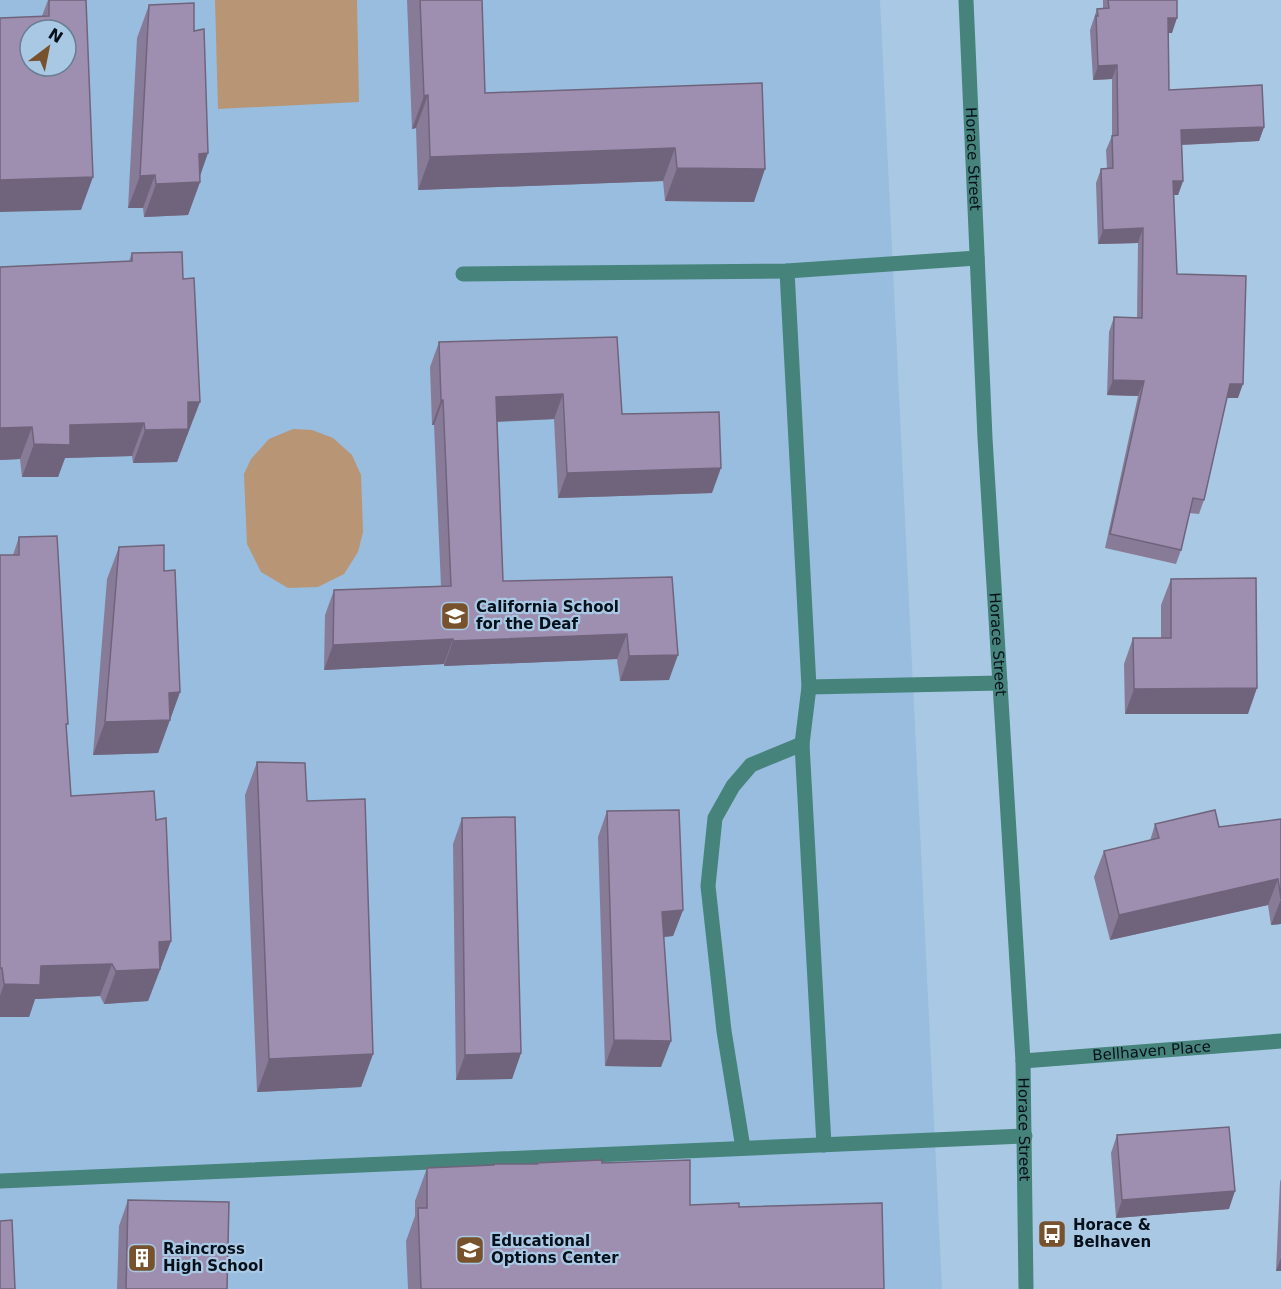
<svg xmlns="http://www.w3.org/2000/svg" width="1281" height="1289" viewBox="0 0 1281 1289" font-family="'DejaVu Sans',sans-serif">
	<rect width="100%" height="100%" fill="#a9c8e4"/>
	<path fill="#98bdde" fill-rule="evenodd" d="M 0,0 L 880,0 L 942,1289 L 0,1289 ZM 30,30 L 66,30 L 66,66 L 30,66 Z"/>
	<g fill="#b89575">
		<polygon points="215,0 357,0 359,102 218,109"/>
		<polygon points="293,429 312,430 333,438 352,455 361,475 363,532 358,552 344,574 318,587 288,588 261,572 247,544 244,474 251,459 269,439"/>
	</g>
	<g fill="none" stroke-linecap="round" stroke-linejoin="round">
		<g stroke="#45837b" stroke-width="15">
			<path id="s1" d="M 966,0 L 985,438 L 1023,1061 L 1026,1289"/>
			<polyline points="787,271 809,687 802,744 824,1145"/>
			<polyline points="463,274 787,271 977,258"/>
			<polyline points="809,687 1000,683"/>
			<path id="s2" d="M 1023,1061 L 1281,1041"/>
			<polyline points="743,1148 724,1031 708,886 715,818 733,786 751,765 802,744"/>
			<polyline points="0,1181 1025,1136"/>
		</g>
	</g>
	<g fill="#887b98">
		<polygon points="48,0 86,0 81,210 42,16"/>
		<polygon points="407,0 482,0 485,93 762,83 754,202 665,201 663,181 418,190 416,128 412,129"/>
		<polygon points="1103,0 1177,0 1172,33 1168,33 1169,90 1264,127 1259,141 1182,145 1183,181 1178,195 1174,195 1177,274 1238,398 1227,398 1204,500 1199,514 1189,513 1181,550 1176,564 1105,548 1138,396 1107,395 1109,332 1114,317 1137,318 1138,243 1098,244 1096,183 1101,169 1107,168 1106,150 1112,136 1112,79 1093,80 1090,30 1097,9 1103,8"/>
		<polygon points="149,5 194,31 200,182 188,215 144,217 143,208 128,208 137,38"/>
		<polygon points="132,253 188,435 186,435 177,462 133,463 132,456 65,458 58,477 22,477 20,459 0,460 0,267 129,261"/>
		<polygon points="439,342 622,414 712,493 558,498 554,419 497,422 503,581 672,577 669,680 620,681 617,659 444,666 444,664 324,670 325,615 334,590 441,586 434,425 432,425 430,367"/>
		<polygon points="19,537 66,730 71,796 156,820 171,941 148,1001 104,1004 100,996 35,999 29,1017 0,1017 0,555 13,555"/>
		<polygon points="119,547 180,692 158,753 93,755 107,579"/>
		<polygon points="1171,579 1248,714 1125,714 1124,664 1133,638 1161,638 1161,605"/>
		<polygon points="257,762 307,801 373,1054 361,1087 257,1092 245,795"/>
		<polygon points="607,811 683,910 673,936 663,937 661,1067 605,1066 598,837"/>
		<polygon points="462,818 521,1053 512,1079 456,1080 453,844"/>
		<polygon points="1281,819 1281,924 1271,925 1268,905 1110,940 1094,877 1104,851 1150,841 1155,824 1219,827"/>
		<polygon points="1117,1135 1229,1209 1116,1218 1111,1153"/>
		<polygon points="536,1163 602,1163 690,1205 739,1207 884,1289 408,1289 406,1241 415,1216 415,1201 427,1168 536,1164"/>
		<polygon points="1281,1179 1281,1271 1276,1271 1280,1182"/>
		<polygon points="128,1200 227,1289 117,1289 119,1226"/>
	</g>
	<g fill="#6f647c">
		<polygon points="1168,18 1177,18 1172,33 1162,33"/>
		<polygon points="1117,65 1112,79 1093,80 1098,66"/>
		<polygon points="428,95 416,128 412,129 424,96"/>
		<polygon points="1264,127 1259,141 1176,145 1181,130"/>
		<polygon points="675,148 663,181 418,190 430,157"/>
		<polygon points="208,153 198,182 200,182 188,215 144,217 156,184 199,154"/>
		<polygon points="677,168 765,169 754,202 665,201"/>
		<polygon points="155,175 143,208 128,208 140,176"/>
		<polygon points="93,177 81,210 0,212 0,180"/>
		<polygon points="1173,181 1183,181 1178,195 1168,195"/>
		<polygon points="1143,228 1138,243 1098,244 1103,230"/>
		<polygon points="1113,380 1144,381 1138,396 1107,395"/>
		<polygon points="1230,384 1243,384 1238,398 1225,398"/>
		<polygon points="563,394 554,419 487,422 496,397"/>
		<polygon points="441,400 443,400 434,425 432,425"/>
		<polygon points="188,402 200,402 177,462 133,463 145,430"/>
		<polygon points="144,423 132,456 65,458 58,477 22,477 34,444 70,425"/>
		<polygon points="32,427 20,459 0,460 0,428"/>
		<polygon points="721,468 712,493 558,498 567,473"/>
		<polygon points="627,634 617,659 444,666 453,641"/>
		<polygon points="453,639 444,664 324,670 333,645"/>
		<polygon points="678,655 669,680 620,681 629,656"/>
		<polygon points="1257,688 1248,714 1125,714 1134,689"/>
		<polygon points="180,692 158,753 93,755 105,722 169,693"/>
		<polygon points="1278,879 1268,905 1110,940 1119,915"/>
		<polygon points="1281,899 1281,924 1271,925"/>
		<polygon points="683,910 673,936 652,938 662,912"/>
		<polygon points="171,941 148,1001 104,1004 116,971 159,942"/>
		<polygon points="112,964 100,996 35,999 29,1017 0,1017 0,996 4,984 41,966"/>
		<polygon points="614,1040 671,1041 661,1067 605,1066"/>
		<polygon points="521,1053 512,1079 456,1080 465,1055"/>
		<polygon points="373,1054 361,1087 257,1092 269,1059"/>
		<polygon points="1235,1191 1229,1209 1116,1218 1122,1200"/>
		<polygon points="1281,1258 1281,1271 1276,1271"/>
	</g>
	<g fill="#9e8fb1" stroke="#6f647c" stroke-width="1.5" fill-rule="evenodd">
		<path d="M 49,0 L 86,0 L 93,177 L 0,180 L 0,18 L 49,16 ZM 30,30 L 66,30 L 66,66 L 30,66 Z"/>
		<polygon points="420,0 482,0 485,93 762,83 765,169 677,168 675,148 430,157 428,95 424,96"/>
		<polygon points="1108,0 1177,0 1177,18 1168,18 1169,90 1262,85 1264,127 1181,130 1183,181 1173,181 1177,274 1246,276 1243,384 1230,384 1204,500 1193,498 1181,550 1110,534 1144,381 1113,380 1114,317 1142,318 1143,228 1103,230 1101,169 1113,168 1112,136 1118,135 1117,65 1098,66 1096,16 1098,16 1097,9 1109,8"/>
		<polygon points="194,3 194,31 204,29 208,153 199,154 200,182 156,184 155,175 140,176 149,5"/>
		<polygon points="182,252 183,279 194,278 200,402 188,402 188,429 145,430 144,423 70,425 70,445 34,444 32,427 0,428 0,267 132,261 132,253"/>
		<polygon points="617,337 622,414 719,412 721,468 567,473 563,394 496,397 503,581 672,577 678,655 629,656 627,634 453,641 453,639 333,645 334,590 451,586 443,400 441,400 439,342"/>
		<polygon points="57,536 68,724 66,724 71,796 154,791 156,820 166,818 171,941 159,942 160,969 116,971 112,964 41,966 40,985 4,984 2,968 0,968 0,555 19,555 19,537"/>
		<polygon points="164,545 164,571 175,570 180,692 169,693 170,720 105,722 119,547"/>
		<polygon points="1256,578 1257,688 1134,689 1133,638 1171,638 1171,579"/>
		<polygon points="257,762 305,763 307,801 365,799 373,1054 269,1059"/>
		<polygon points="679,810 683,910 662,912 671,1041 614,1040 607,811"/>
		<polygon points="1215,810 1219,827 1281,819 1281,899 1278,879 1119,915 1104,851 1159,838 1155,824"/>
		<polygon points="515,817 521,1053 465,1055 462,818"/>
		<polygon points="1229,1127 1235,1191 1122,1200 1117,1135"/>
		<polygon points="602,1160 602,1163 690,1160 690,1205 739,1203 739,1207 882,1203 884,1289 421,1289 418,1208 427,1208 427,1168 494,1165 494,1164 537,1164 536,1163"/>
		<polygon points="128,1200 229,1202 227,1289 126,1289"/>
		<polygon points="12,1220 15,1289 0,1289 0,1221"/>
	</g>
	<defs>
		<g id="school-square" transform="scale(1.5)"><rect x="-9" y="-9" width="18" height="18" rx="4" fill="#77522d" stroke="#a9c8e4"/><path d="M0-5L7-2L0 1L-7-2ZM-4 1L0 2.5L4 1V4Q0 6-4 4Z" fill="#fff"/></g>
		<g id="bus-square" transform="scale(1.5)"><rect x="-9" y="-9" width="18" height="18" rx="4" fill="#77522d" stroke="#a9c8e4"/><path d="M-5-6H5V4H4V6H2V4H-2V6H-4V4H-5ZM-3.5-4V0h7V-4ZM-3.5 1.2v1.5H-2V1.2ZM2 1.2v1.5H3.5V1.2Z" fill="#fff"/></g>
		<g id="building-square" transform="scale(1.5)"><rect x="-9" y="-9" width="18" height="18" rx="4" fill="#77522d" stroke="#a9c8e4"/><path d="M-4-6H4V6H1V3H-1V6H-4ZM-2.5-4.3h1.7v1.8h-1.7ZM.8-4.3h1.7v1.8H.8ZM-2.5-1h1.7V.8h-1.7ZM.8-1h1.7V.8H.8Z" fill="#fff"/></g>
	</defs>
	<g fill-rule="evenodd">
		<use href="#school-square" x="455" y="616"/>
		<use href="#bus-square" x="1052" y="1234"/>
		<use href="#school-square" x="470" y="1250"/>
		<use href="#building-square" x="142" y="1258"/>
	</g>
	<g text-anchor="middle" dominant-baseline="central" stroke-width="4.5" stroke-linejoin="round" paint-order="stroke">
		<g font-size="15" fill="#06101a" stroke="#a9c8e4">
			<text stroke="none"><textPath href="#s1" startOffset="159">Horace Street</textPath></text>
			<text stroke="none"><textPath href="#s1" startOffset="645">Horace Street</textPath></text>
			<text stroke="none"><textPath href="#s2" startOffset="129">Bellhaven Place</textPath></text>
			<text stroke="none"><textPath href="#s1" startOffset="1131">Horace Street</textPath></text>
		</g>
		<g font-size="15" font-weight="bold" fill="#06101a" stroke="#a9c8e4" text-anchor="start">
			<text x="476" y="607">California School<tspan x="476" dy="17">for the Deaf</tspan></text>
			<text x="1073" y="1225">Horace &amp;<tspan x="1073" dy="17">Belhaven</tspan></text>
			<text x="491" y="1241">Educational<tspan x="491" dy="17">Options Center</tspan></text>
			<text x="163" y="1249">Raincross<tspan x="163" dy="17">High School</tspan></text>
		</g>
	</g>
	<g transform="translate(48 48) rotate(32)"><circle r="28" fill="#a9c8e4" stroke="#687e93" stroke-width="1.5"/>
	<path d="M0-4.5L10 22L0 15L-10 22Z" fill="#77522d"/>
	<text y="-9" font-size="16" font-weight="bold" text-anchor="middle" fill="#06101a">N</text>
	</g>
</svg>
